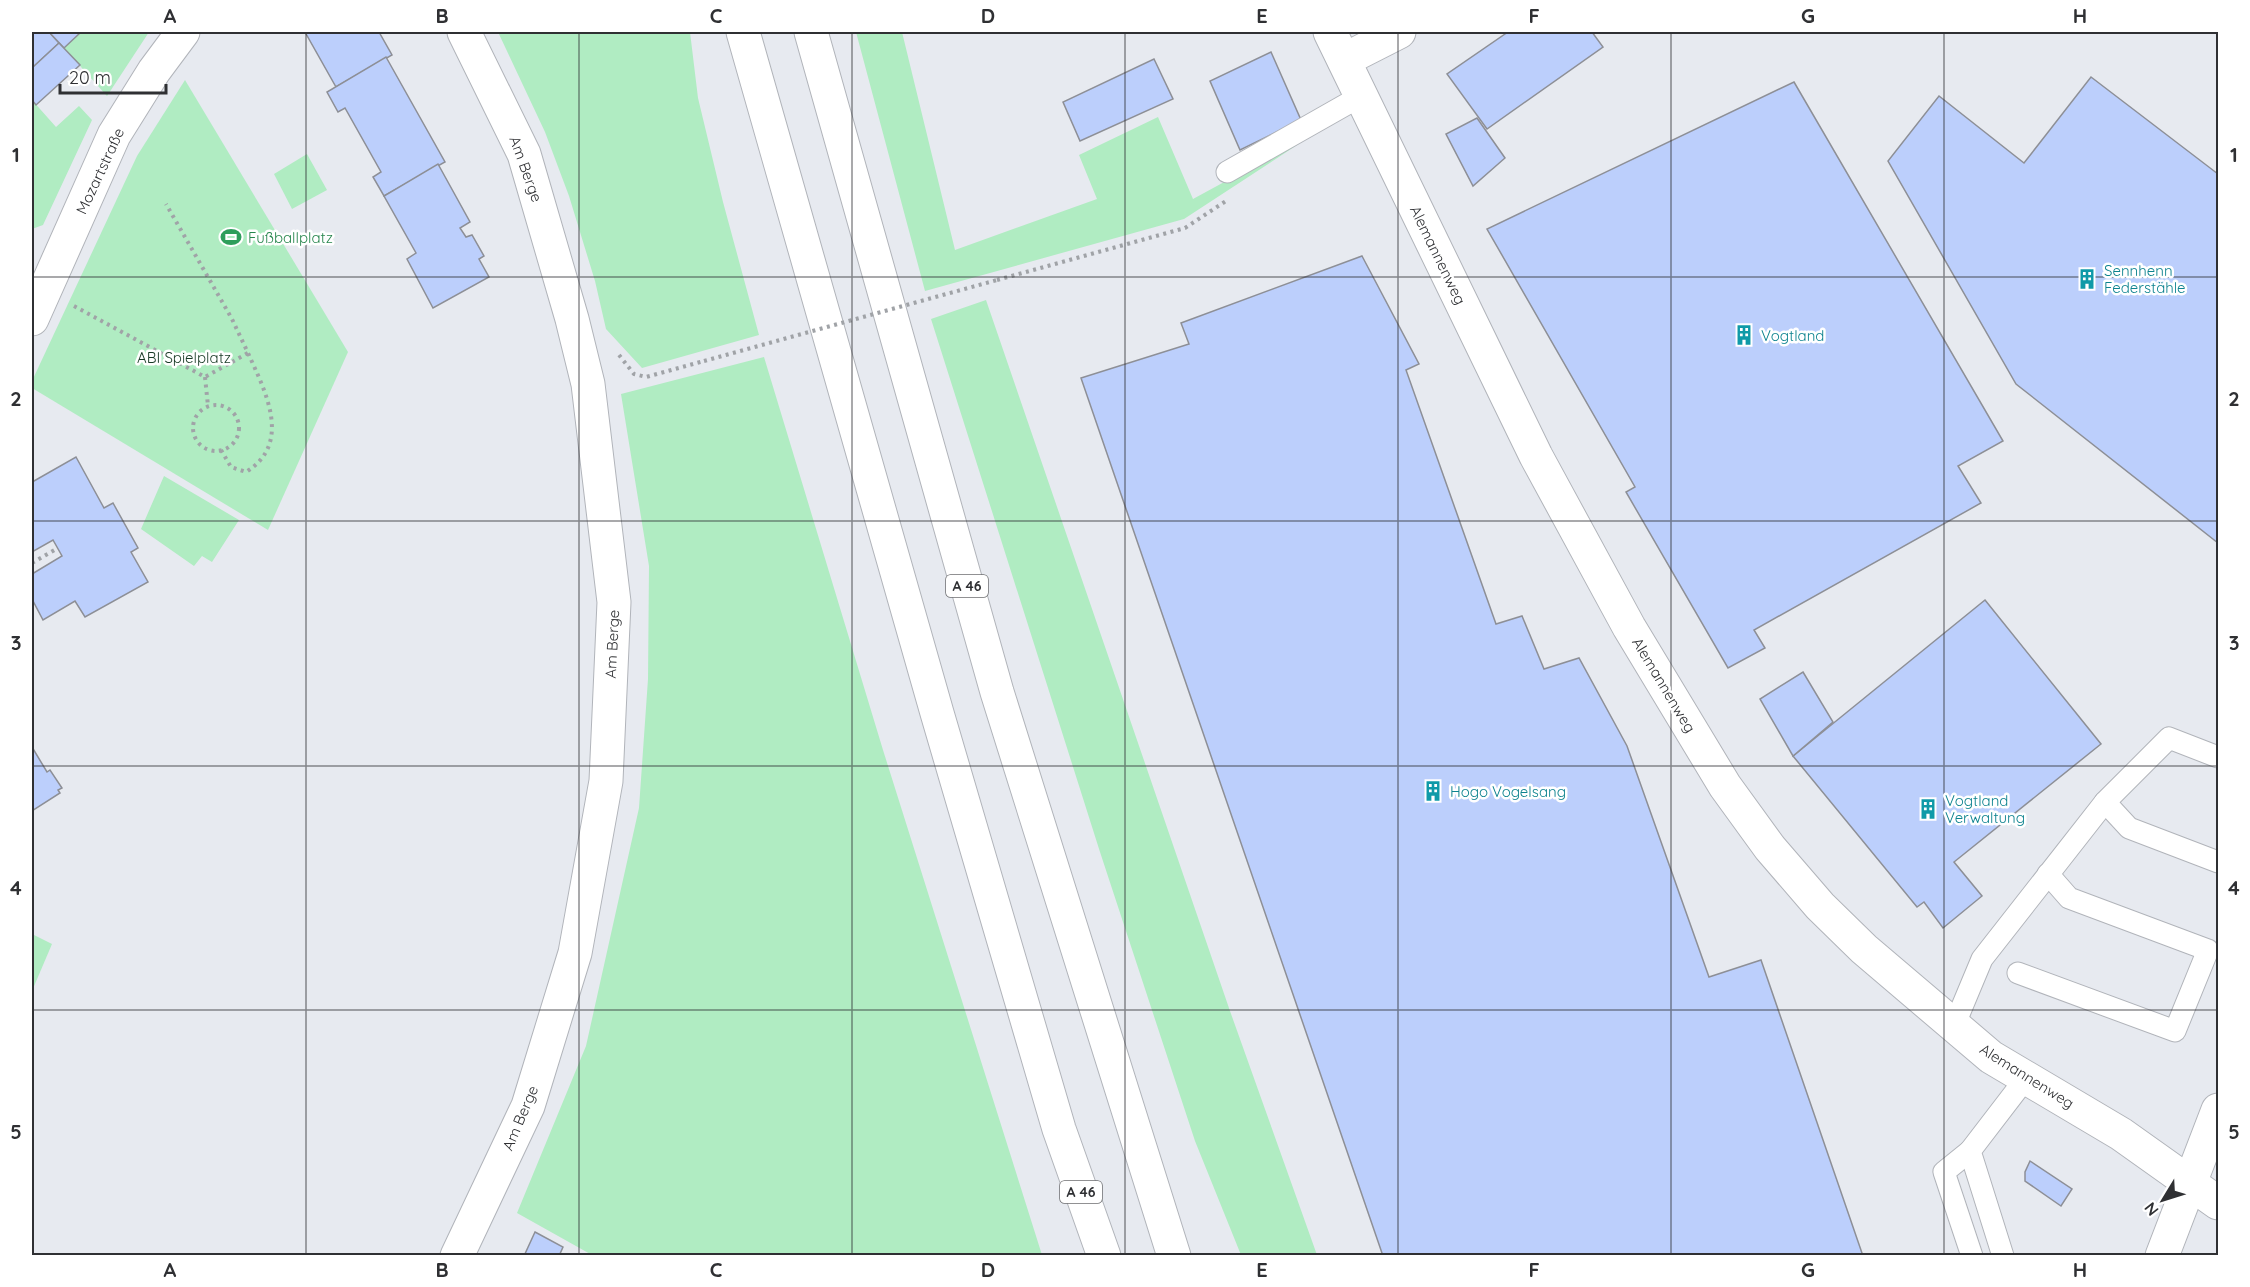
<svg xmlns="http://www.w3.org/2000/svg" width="2250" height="1287" viewBox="0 0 2250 1287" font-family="Quicksand,sans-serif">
	<rect width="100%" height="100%" fill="#e7eaf0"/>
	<g fill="#b0ecc2">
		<polygon points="81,32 149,32 107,96 64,48"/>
		<polygon points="498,32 690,32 698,98 723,202 759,335 642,368 606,329 595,281 569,196 545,132"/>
		<polygon points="856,32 902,32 955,250 1097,199 1079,155 1158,117 1193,199 1320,130 1184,219 925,291"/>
		<polygon points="185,80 348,352 268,530 32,388 32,381 137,156"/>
		<polygon points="32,100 56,127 79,106 92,120 43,225 32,229"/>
		<polygon points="307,154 327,190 292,209 274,174"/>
		<polygon points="986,300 1230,1011 1317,1255 1241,1255 1195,1141 1100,852 931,319"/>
		<polygon points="764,357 883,750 1042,1255 592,1255 517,1213 586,1046 639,808 648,679 649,566 621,394"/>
		<polygon points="164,476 239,520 212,562 202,556 194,566 141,529"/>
		<polygon points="32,934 52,944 32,991"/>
	</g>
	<g fill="#bccffc" stroke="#8d8f96" stroke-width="1.5">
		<polygon points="32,32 49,32 59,43 32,68"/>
		<polygon points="49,32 81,32 64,48"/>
		<polygon points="305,32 379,32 392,55 336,87"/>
		<polygon points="1508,32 1592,32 1603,47 1487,129 1447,74"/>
		<polygon points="59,43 80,65 36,105 32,100 32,68"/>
		<polygon points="1271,52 1301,120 1240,150 1210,81"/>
		<polygon points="386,57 445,162 384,196 373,177 381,172 345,108 338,112 327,92"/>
		<polygon points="1154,59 1173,99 1080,141 1063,102"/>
		<polygon points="2091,77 2218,174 2218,543 2016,384 1888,161 1939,96 2024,163"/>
		<polygon points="1794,82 2003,441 1958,466 1981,503 1754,630 1765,648 1728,668 1626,492 1635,487 1487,229"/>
		<polygon points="1477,118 1505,158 1473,186 1446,134"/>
		<polygon points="438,164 470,222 460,228 466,237 472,235 484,256 479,259 489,277 433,308 407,259 416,253 384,196"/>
		<polygon points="1362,256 1419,364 1406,370 1496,624 1522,616 1544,669 1579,658 1627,746 1709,977 1761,960 1863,1256 1383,1256 1081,378 1189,344 1181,323"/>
		<polygon points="76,457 104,508 113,503 138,548 131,552 148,582 85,617 75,601 43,620 32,599 32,574 62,556 53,540 32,552 32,479 34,481"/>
		<polygon points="1985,600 2101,744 1954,862 1982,896 1943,928 1924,902 1917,907 1793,756"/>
		<polygon points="1803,672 1833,722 1793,756 1760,699"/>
		<polygon points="32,747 47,772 50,770 62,788 58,790 60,793 32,811"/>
		<polygon points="2030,1161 2072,1189 2061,1206 2025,1181 2025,1172"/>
		<polygon points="535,1232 563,1247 559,1256 524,1256"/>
	</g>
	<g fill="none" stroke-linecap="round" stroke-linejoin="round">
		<g stroke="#b1b4ba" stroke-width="23">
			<g id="service">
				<polyline points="1227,172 1361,96"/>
				<polyline points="2105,802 2129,828 2218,862"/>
				<polyline points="2018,973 2175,1031 2208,950 2069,898 2048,874"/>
				<polyline points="1954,1026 1982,959 2105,802 2169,738 2218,757"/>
				<polyline points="1970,1151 1944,1172 1972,1256"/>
				<polyline points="2003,1256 1970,1151 2026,1078"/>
			</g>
		</g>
		<g stroke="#b1b4ba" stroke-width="35">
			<g id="minor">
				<polyline points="1330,32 1536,456 1629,627 1725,786 1770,848 1820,906 1864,949 1991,1057 2121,1134 2218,1203"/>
				<polyline points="1344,60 1399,32"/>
				<polyline points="32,319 114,135 154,71 183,32"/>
				<polyline points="457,1256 528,1106 575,953 606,781 614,602 588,384 572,319 524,154 464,32"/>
			</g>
		</g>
		<g stroke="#b1b4ba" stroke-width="35">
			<polyline id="secondary" points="2162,1256 2218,1110"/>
		</g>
		<g stroke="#b1b4ba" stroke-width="35">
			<g id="motorway">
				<polyline points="743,32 937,713 1059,1129 1104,1256"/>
				<polyline points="811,32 997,692 1174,1256"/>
			</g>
		</g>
		<g stroke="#a0a3a7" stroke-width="4" stroke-dasharray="3 4.5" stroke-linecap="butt">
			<polyline points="997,280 1185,228 1226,201"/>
			<polyline points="74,306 205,377 248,353 232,319 166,204"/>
			<polyline points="619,355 634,374 646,377 704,361"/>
			<polyline points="205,377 208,406"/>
			<circle cx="216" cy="428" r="23"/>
			<path d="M 221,450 L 231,467 L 246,472 C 293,443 265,391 248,353"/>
			<polyline points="32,563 58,548"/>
		</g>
		<use href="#service" stroke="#fff" stroke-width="21"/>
		<use href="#minor" stroke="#fff" stroke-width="33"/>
		<use href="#secondary" stroke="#fff" stroke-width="33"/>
		<use href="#motorway" stroke="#fff" stroke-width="33"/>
		<polyline stroke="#a0a3a7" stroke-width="4" stroke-dasharray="3 4.5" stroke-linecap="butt" points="704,361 997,280"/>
	</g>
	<path fill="none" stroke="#2f3033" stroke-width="1.5" stroke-opacity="0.55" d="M 306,32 L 306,1256M 579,32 L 579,1256M 852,32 L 852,1256M 1125,32 L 1125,1256M 1398,32 L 1398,1256M 1671,32 L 1671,1256M 1944,32 L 1944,1256M 32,277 L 2218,277M 32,521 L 2218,521M 32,766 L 2218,766M 32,1010 L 2218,1010"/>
	<defs>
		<g id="stadium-bare" transform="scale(1.62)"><path d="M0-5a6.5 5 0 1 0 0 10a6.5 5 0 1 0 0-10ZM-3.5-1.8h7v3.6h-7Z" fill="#2e9e5b" stroke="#fff" stroke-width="2.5" paint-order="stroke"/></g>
		<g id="building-bare" transform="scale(1.62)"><path d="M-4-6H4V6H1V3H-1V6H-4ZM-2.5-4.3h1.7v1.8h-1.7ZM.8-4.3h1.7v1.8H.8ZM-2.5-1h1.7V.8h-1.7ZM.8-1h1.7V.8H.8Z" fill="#0f9aa8" stroke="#fff" stroke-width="2.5" paint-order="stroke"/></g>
	</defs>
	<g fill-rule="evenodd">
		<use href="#stadium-bare" x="231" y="237"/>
		<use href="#building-bare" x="2087" y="279"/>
		<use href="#building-bare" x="1744" y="335"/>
		<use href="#building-bare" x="1433" y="791"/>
		<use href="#building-bare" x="1928" y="809"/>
	</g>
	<g text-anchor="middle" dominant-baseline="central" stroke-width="5" stroke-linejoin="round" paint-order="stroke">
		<g fill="#fff" stroke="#6d6e70" stroke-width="1.5">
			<rect x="946" y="575" width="42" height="22" rx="4.5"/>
			<rect x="1060" y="1181" width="42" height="22" rx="4.5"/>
		</g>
		<g font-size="14" font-weight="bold" fill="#2f3033">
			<text x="967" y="586">A 46</text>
			<text x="1081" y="1192">A 46</text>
		</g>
		<g font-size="15" fill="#2f3033" stroke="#fff">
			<text transform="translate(526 169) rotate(70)">Am Berge</text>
			<text transform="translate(100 171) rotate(-65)">Mozartstraße</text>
			<text transform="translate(1438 255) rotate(64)">Alemannenweg</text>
			<text transform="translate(612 644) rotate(-87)">Am Berge</text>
			<text transform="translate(1664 685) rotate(59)">Alemannenweg</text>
			<text transform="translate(2027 1076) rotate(32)">Alemannenweg</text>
			<text transform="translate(520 1118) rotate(-67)">Am Berge</text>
		</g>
		<g font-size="15" fill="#27864d" stroke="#fff" text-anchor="start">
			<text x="248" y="237">Fußballplatz</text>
		</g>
		<g font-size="15" fill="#0d838f" stroke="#fff" text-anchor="start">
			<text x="2104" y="270">Sennhenn<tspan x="2104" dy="17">Federstähle</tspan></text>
			<text x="1761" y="335">Vogtland</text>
			<text x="1450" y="791">Hogo Vogelsang</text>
			<text x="1945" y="800">Vogtland<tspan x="1945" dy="17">Verwaltung</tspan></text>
		</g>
		<g font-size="15" fill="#173924" stroke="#fff">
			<text x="184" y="357">ABI Spielplatz</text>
		</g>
	</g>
	<rect width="2250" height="1287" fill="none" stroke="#ffffff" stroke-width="66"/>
	<g transform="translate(2163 1200) rotate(232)" stroke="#ffffff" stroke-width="4.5" paint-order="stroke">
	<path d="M0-4.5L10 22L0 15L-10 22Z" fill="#2f3033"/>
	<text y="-9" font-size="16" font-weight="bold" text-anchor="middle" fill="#2f3033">N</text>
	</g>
	<path d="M60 84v9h106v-9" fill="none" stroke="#2f3033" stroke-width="3"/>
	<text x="69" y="84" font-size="18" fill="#2f3033" stroke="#ffffff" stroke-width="4.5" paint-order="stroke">20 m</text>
	<rect x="33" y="33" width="2184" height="1221" fill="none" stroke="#2f3033" stroke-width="2"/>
	<g font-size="20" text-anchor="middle" font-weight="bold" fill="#2f3033">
		<text x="170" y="23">A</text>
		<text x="442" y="23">B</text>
		<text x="716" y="23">C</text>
		<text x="988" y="23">D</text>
		<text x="1262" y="23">E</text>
		<text x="1534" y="23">F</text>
		<text x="1808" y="23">G</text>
		<text x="2080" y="23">H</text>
		<text x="16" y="162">1</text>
		<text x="2234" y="162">1</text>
		<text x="16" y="406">2</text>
		<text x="2234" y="406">2</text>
		<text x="16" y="650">3</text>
		<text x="2234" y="650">3</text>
		<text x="16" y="895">4</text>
		<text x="2234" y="895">4</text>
		<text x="16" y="1139">5</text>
		<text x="2234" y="1139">5</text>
		<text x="170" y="1277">A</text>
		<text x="442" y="1277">B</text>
		<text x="716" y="1277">C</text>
		<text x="988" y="1277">D</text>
		<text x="1262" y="1277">E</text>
		<text x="1534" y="1277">F</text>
		<text x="1808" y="1277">G</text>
		<text x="2080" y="1277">H</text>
	</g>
</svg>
